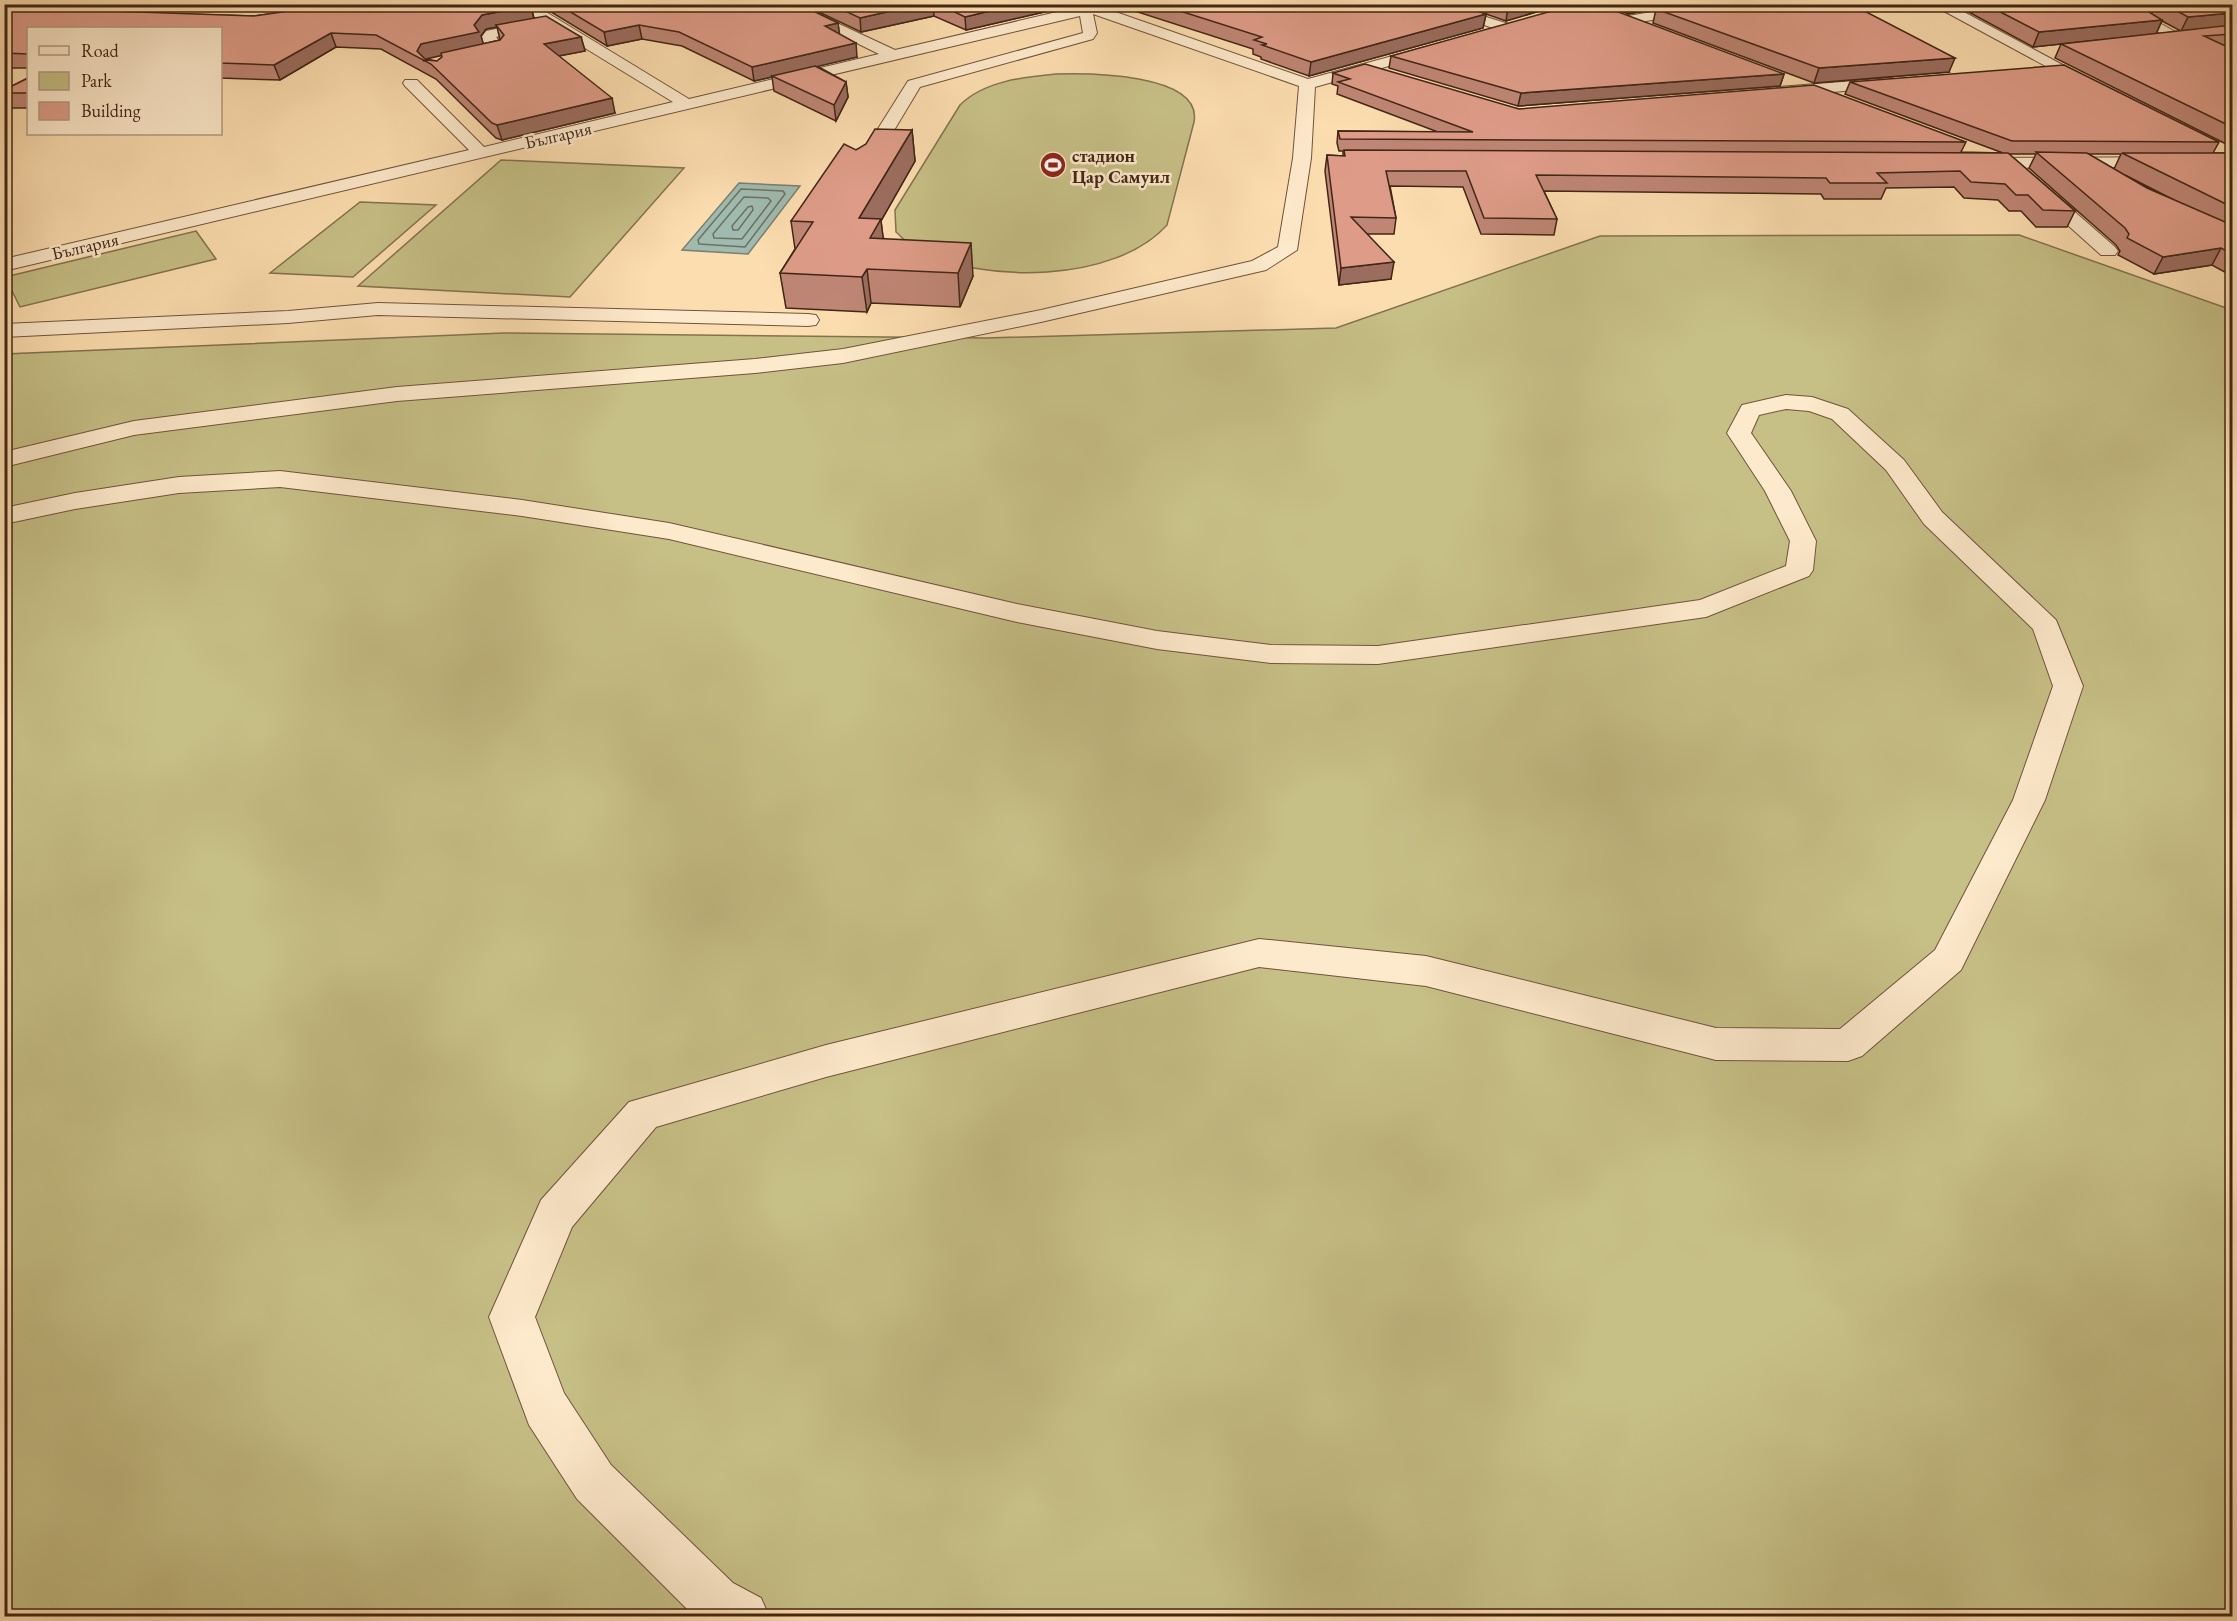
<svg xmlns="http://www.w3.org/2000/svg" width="2237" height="1621" viewBox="0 0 2237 1621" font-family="'EB Garamond',serif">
	<rect width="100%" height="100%" fill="#fcddaf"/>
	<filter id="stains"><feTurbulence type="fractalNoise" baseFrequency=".00333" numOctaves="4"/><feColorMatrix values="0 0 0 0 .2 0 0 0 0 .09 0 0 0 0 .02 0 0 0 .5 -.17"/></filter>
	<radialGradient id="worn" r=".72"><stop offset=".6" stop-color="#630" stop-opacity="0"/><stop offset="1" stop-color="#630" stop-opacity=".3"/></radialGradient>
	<g fill="#c6bf86" stroke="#84724e" stroke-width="1.5">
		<path d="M 1056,74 C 1087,73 1203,73 1194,122 L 1167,225 C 1115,283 983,284 917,250 C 909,246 903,238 896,232 L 895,210 L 960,105 C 984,81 1024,77 1056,74 Z"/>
		<polygon points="501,160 684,168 570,297 358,286"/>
		<polygon points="360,202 436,205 353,277 270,273"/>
		<polygon points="196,231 216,259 20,307 5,277"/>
		<polygon points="2019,235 2232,310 2232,1616 5,1616 4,354 504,333 986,338 1336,328 1600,236"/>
	</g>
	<polygon fill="#9fbbaf" stroke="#7a7f72" stroke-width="1.5" points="739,183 800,186 748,254 682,250"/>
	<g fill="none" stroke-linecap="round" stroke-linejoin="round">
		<g stroke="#707062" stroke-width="1.5">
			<polygon points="741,189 783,191 785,194 745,247 699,244 698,240"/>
			<polygon points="744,197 768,198 771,201 742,239 714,238 713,234"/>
			<polygon points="752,206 753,210 738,230 733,230 732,226 748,207"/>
		</g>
		<g stroke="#70543c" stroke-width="2">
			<g id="minor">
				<path d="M 285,4 L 301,4 L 313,11 L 350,4 L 385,4 L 378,8 C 348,13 308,30 285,4 Z"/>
				<polygon points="515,4 533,4 689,99 879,54 777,4 796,4 895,50 1091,4 1118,4 1107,9 1308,79 1433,45 1440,49 1438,52 1315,87 1311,158 1297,250 1266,270 1041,322 843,363 755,373 397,401 134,435 4,467 4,452 134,421 397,387 755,359 843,349 1041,310 1252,261 1278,247 1293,158 1299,86 1093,14 1097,33 1093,39 920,87 872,167 863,172 854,167 908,81 1083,33 1080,16 4,271 4,259 469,150 405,86 403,83 405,80 417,80 484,147 673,102 549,26 496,37 506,49 504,52 467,62 462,60 459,57 462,54 488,47 480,39 486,31 539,20"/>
				<polygon points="1421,4 1444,4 1512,25 1514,28 1512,31 1502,31"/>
				<polygon points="1697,4 1732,4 1725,8 1628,24 1621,20 1628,16"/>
				<polygon points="1931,4 1949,4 2102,86 2094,91 2088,89"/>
				<polygon points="2108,4 2126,4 2188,39 2181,43 2176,42"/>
				<polygon points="1892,78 1900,83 1898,86 1779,97 1771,92 1779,87"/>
				<polygon points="2232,157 2232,167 1976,168 1967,163 1976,158"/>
				<polygon points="2038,184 2044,185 2115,247 2118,251 2115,255 2101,255 2032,193 2029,189 2032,185"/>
				<polygon points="378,303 808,314 816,315 819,320 816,325 808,326 378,315 288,323 4,337 4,324 288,311"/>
				<polygon points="1786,395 1812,397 1848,409 1904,460 1942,512 2056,620 2083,686 2045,800 1961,970 1862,1056 1848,1061 1716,1060 1426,986 1259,967 826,1077 656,1127 572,1227 535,1317 564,1393 611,1465 733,1583 761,1598 769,1616 694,1616 577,1499 529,1425 489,1317 541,1200 629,1102 826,1045 1259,939 1426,956 1716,1028 1840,1029 1935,950 2013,800 2053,686 2033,629 1924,524 1886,470 1832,419 1809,411 1786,409 1759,415 1751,433 1791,491 1816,541 1813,570 1809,576 1706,617 1378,664 1271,663 1157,649 1017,622 669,539 522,516 280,487 179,493 75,509 4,524 4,508 75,493 179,477 280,471 522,500 669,523 1017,604 1157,631 1271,645 1378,646 1700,600 1786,566 1790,541 1765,491 1727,433 1742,405"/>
			</g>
		</g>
		<use href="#minor" fill="#fde9cb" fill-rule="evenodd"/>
	</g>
	<g fill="#bf8675" stroke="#422616" stroke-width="1.5" fill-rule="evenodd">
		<path d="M 4,4 L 115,8 L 117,12 L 254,16 L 297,10 L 531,6 L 534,18 L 581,37 L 585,51 L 559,56 L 615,113 L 502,140 L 496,138 L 436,79 L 381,49 L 336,47 L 280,80 L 220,78 L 220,28 L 28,28 L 28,68 L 4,68 ZM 497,27 L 500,40 L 483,44 L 481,36 L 486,29 ZM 442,55 L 442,57 L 437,61 L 425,59 Z"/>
		<polygon points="538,4 799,4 838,23 839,34 857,57 817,66 846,82 848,97 836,121 774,91 772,77 754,81 682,46 642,39 607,46"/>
		<polygon points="802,4 1079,4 966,30 934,16 861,32"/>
		<polygon points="1119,4 1563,4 1506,21 1486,14 1483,28 1309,76 1261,59 1261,57 1253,54 1253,49 1119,6"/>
		<polygon points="1605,4 1681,4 1628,14"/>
		<polygon points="1683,4 1936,4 1935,9 1863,11 1949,72 1814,83 1653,23 1656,9"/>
		<path d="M 1954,4 L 2232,4 L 2232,48 L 2230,48 L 2232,49 L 2232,147 L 2055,58 L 2061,44 L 2153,34 L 2033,47 ZM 2162,21 L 2181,31 L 2156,34 Z"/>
		<polygon points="1391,56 1784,74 1780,86 1518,106 1389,68"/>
		<path d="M 1333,73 L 1519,109 L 1966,142 L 1961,152 L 2003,153 L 1845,94 L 1850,82 L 2219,142 L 2213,153 L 2232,153 L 2232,276 L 2212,265 L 2154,274 L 2118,255 L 2120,251 L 2116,245 L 2029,168 L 2036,154 L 2009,154 L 2075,211 L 2067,227 L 2036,227 L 2021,211 L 2009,211 L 1998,200 L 1964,198 L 1954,187 L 1886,188 L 1881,199 L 1824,199 L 1821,194 L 1544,191 L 1557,219 L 1554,235 L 1481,234 L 1463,187 L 1390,186 L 1396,218 L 1394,234 L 1367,234 L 1391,279 L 1339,285 L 1325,171 L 1327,155 L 1343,156 L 1343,151 L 1339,151 L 1337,143 L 1338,131 L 1438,132 L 1337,94 L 1338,86 L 1332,84 ZM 2088,154 L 2121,154 L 2114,169 ZM 2125,175 L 2174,200 L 2147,188 Z"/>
		<polygon points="28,78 28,108 8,108 4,102 4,90"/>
		<polygon points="912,130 915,161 881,221 883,238 973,276 960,307 871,303 867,312 786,308 780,273 795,249 791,221 856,150"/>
	</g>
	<g fill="#9b6d5f" stroke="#422616" stroke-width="1.5">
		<polygon points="922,4 933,4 934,16 861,32 860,18"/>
		<polygon points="1019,4 1079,4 966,30 965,17"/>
		<polygon points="1517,4 1563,4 1506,21 1508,7"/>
		<polygon points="1630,4 1681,4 1628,14"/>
		<polygon points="531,6 534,20 496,25 497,27 486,29 481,36 484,46 426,59 424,61 417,51 421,44 474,25 482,15"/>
		<polygon points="2232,13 2232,26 2181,31 2188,17"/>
		<polygon points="1486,14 1483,28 1309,76 1311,62"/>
		<polygon points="2162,20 2156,34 2033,47 2039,32"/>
		<polygon points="838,23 840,37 825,26"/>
		<polygon points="639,25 642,39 607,46 604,32"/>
		<polygon points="331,33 336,47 280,80 274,65"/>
		<polygon points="581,37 585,51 548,58 544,44"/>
		<polygon points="856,43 857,57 774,77 772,76 772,77 754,81 752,67"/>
		<polygon points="1955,58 1949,72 1814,83 1819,68"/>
		<polygon points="1784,74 1780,86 1518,106 1521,93"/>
		<polygon points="846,82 848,97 836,121 834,105"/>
		<polygon points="612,98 615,113 502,140 497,125"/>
		<polygon points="912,130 915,161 881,221 885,252 875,269 859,218"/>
		<polygon points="971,243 973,276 960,307 958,273"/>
		<polygon points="2221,248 2212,265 2154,274 2163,257"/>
		<polygon points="1394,262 1391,279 1339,285 1341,268"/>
		<polygon points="867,269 871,303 867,312 862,277"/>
	</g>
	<g fill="#de9c88" stroke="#422616" stroke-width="1.5">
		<polygon points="4,4 37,4 115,8 109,11 254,16 297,10 295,4 309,4 324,6 333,4 528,4 531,6 482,15 474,25 479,32 421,44 417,51 426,60 437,61 442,57 441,53 500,40 504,35 496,25 546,16 581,37 544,44 612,98 497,125 492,123 431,64 376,35 331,33 274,65 220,63 220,28 28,28 28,54 4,53"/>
		<polygon points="557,4 799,4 838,23 825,26 856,43 752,67 679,32 639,25 604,32"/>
		<polygon points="830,4 922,4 860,18"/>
		<polygon points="938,4 1019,4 965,17"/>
		<polygon points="1158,4 1457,4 1486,14 1311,62 1262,45 1267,44 1254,40 1262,37"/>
		<polygon points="1500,4 1517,4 1508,7"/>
		<polygon points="1577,4 1597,4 1784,74 1521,93 1391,56"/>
		<polygon points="1683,4 1851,4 1955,58 1819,68 1656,9"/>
		<polygon points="1985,4 2136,4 2162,20 2039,32"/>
		<polygon points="2164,4 2232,4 2232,13 2188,17"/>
		<polygon points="2232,25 2232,34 2204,36 2232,49 2232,127 2061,44"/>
		<polygon points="1365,64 1519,109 1814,85 1966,142 1340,139 1338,131 1473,132 1338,82 1350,79 1333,73"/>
		<polygon points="2064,65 2219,142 2012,141 1850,82"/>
		<polygon points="815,66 846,82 834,105 772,76"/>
		<polygon points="28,78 28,93 4,93 4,90"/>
		<polygon points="875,129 912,130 859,218 881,219 870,238 971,243 958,273 867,269 862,277 780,273 813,222 791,221 844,144 856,150 866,144"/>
		<polygon points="1344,150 2008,153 2075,211 2043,210 2028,195 2016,195 2005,184 1971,182 1960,171 1877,173 1887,183 1830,183 1826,178 1536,175 1557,219 1484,218 1466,171 1386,171 1396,218 1351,217 1394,262 1341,268 1327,155 1345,156"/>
		<polygon points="2036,152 2087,153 2147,188 2232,225 2232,254 2221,248 2163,257 2127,238 2129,234 2125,228"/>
		<polygon points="2122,153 2232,153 2232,207"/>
	</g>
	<defs>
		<g id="stadium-disc" transform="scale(1.35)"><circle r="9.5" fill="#8f2418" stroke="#fde9cb"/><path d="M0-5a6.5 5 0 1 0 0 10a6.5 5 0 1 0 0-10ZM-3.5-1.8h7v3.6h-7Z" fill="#fff"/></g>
	</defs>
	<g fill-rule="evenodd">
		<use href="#stadium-disc" x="1053" y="165"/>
	</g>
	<g text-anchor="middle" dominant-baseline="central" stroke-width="5" stroke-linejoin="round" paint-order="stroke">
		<g font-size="18" fill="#422616" stroke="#fde9cb">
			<text transform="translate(558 135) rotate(-13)">България</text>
			<text transform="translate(85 246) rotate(-13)">България</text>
		</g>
		<g font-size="18" font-weight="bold" fill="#422616" stroke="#fde9cb" text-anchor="start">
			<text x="1072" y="155">стадион<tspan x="1072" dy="21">Цар Самуил</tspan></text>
		</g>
	</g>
	<rect width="2237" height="1621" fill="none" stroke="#fcddaf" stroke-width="24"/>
	<rect x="6" y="6" width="2225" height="1609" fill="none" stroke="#422616" stroke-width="3"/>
	<rect x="12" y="12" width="2213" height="1597" fill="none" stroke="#422616" stroke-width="1.5"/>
	<rect x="27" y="27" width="195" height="108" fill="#fde9cb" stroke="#b29b83" stroke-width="1.5"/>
	<rect x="39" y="46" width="30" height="9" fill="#fde9cb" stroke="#b29b83" stroke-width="1.5"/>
	<text x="81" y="57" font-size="18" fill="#422616">Road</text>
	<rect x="39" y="72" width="30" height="18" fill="#c6bf86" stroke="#b29b83" stroke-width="1.5"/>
	<text x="81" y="87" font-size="18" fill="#422616">Park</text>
	<rect x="39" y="102" width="30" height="18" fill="#de9c88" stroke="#b29b83" stroke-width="1.5"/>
	<text x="81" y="117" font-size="18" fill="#422616">Building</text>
	<rect width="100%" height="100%" filter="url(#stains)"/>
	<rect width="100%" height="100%" fill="url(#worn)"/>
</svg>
